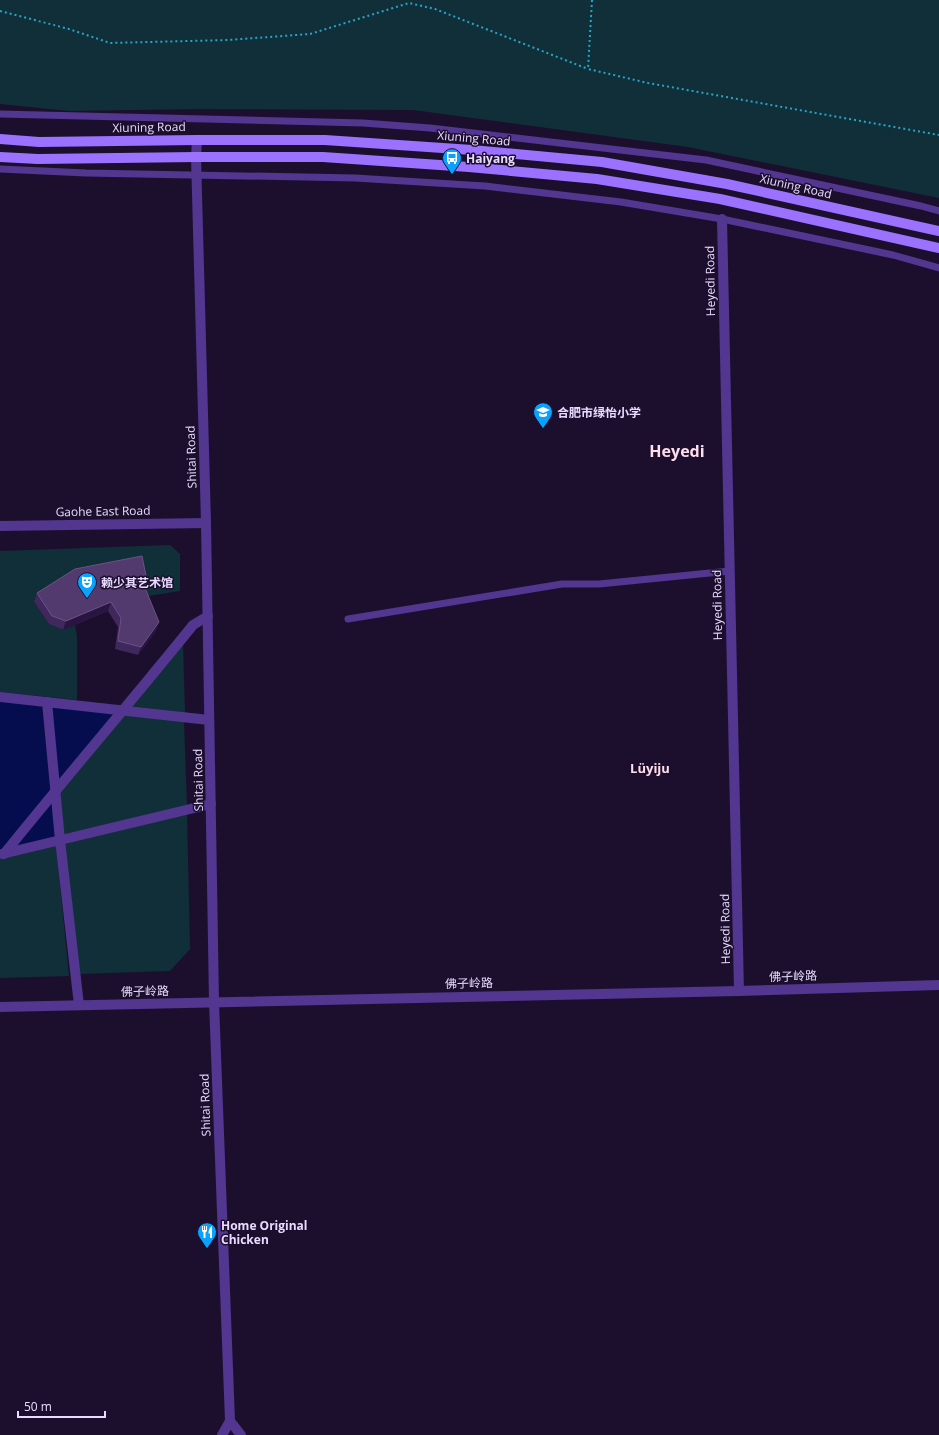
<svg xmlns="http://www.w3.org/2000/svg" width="939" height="1435" viewBox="0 0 939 1435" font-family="'Open Sans','Noto Sans SC',sans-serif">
	<rect width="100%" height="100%" fill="#1c0f2d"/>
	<g fill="#112f38">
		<polygon points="0,0 939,0 939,198 688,147 413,110 199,109 69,111 0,104"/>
		<polygon points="170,545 180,554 180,591 142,597 34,602 49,624 63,630 75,625 77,636 77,700 0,692 0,551"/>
		<polygon points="183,643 185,713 131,706"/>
		<polygon points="123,714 184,722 187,806 64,834 60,789"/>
		<polygon points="187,814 190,949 170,971 78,974 65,844"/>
		<polygon points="56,845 69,976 0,978 0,858"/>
	</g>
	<g fill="#060d4f">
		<polygon points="0,701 42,706 55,837 0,851"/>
		<polygon points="52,706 119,713 59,784"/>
	</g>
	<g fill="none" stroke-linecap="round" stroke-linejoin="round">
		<g stroke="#25a6c9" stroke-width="2" stroke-dasharray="2 3" stroke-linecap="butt">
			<polyline points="592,0 588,69 648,83 939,135"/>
			<polyline points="0,11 69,29 110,43 228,40 310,34 409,3 435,9 588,69"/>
		</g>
		<g stroke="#523690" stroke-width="7">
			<polyline points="0,114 363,123 430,128 706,160 921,206 939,211"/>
			<polyline points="0,169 86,173 355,178 485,186 621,202 722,219 893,255 939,268"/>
			<polyline points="348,619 562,584 599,584 730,571"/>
		</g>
		<g stroke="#523690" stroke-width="10">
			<polyline points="722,219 739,991"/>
			<polyline points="0,526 206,523"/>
			<polyline points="0,697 209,720"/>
			<polyline points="47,702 60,840 79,1005"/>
			<polyline points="2,854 211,804"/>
			<path d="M 4,854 C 66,777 131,702 193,625 L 208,616"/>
		</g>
		<g stroke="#523690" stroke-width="10">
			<polyline points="197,140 196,157 206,523 214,1002 230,1421"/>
			<polyline points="0,1007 739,991 939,985"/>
			<polyline points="222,1435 230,1421 241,1435"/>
		</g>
		<g stroke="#9b72ff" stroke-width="10">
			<polyline points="0,139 39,142 197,140 325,140 472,150 602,162 727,184 939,231"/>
			<polyline points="0,157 38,159 196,157 323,157 469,167 597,179 720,199 939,248"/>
		</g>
	</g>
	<polygon fill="#40275c" points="145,588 156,631 138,655 115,649 118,627 108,611 63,630 49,624 34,602 37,593"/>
	<g fill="#2a1542">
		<polygon points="111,602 108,611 63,630 66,621"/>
		<polygon points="159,622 156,631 138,655 141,647"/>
	</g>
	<polygon fill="#523a6e" stroke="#6a5384" points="142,556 147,581 145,588 159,622 141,647 118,641 121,618 111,602 66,621 52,616 37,593 75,569"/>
	<defs>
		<g id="bus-pin" transform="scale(1)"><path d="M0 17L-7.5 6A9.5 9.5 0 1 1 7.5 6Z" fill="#07a3ff" stroke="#1c0f2d"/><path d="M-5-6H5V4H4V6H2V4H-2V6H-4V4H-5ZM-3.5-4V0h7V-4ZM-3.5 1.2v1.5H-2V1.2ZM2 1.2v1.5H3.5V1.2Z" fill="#fff"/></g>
		<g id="school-pin" transform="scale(1)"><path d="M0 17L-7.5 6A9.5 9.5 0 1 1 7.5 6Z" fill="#07a3ff" stroke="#1c0f2d"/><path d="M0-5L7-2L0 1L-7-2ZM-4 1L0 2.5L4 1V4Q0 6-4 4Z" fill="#fff"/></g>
		<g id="theatre-pin" transform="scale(1)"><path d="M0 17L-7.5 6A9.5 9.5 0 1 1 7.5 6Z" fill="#07a3ff" stroke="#1c0f2d"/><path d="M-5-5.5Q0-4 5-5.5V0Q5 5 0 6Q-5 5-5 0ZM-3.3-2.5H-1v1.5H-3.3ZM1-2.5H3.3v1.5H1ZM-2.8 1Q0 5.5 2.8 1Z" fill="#fff"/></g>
		<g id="restaurant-pin" transform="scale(1)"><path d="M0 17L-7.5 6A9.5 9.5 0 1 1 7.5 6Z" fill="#07a3ff" stroke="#1c0f2d"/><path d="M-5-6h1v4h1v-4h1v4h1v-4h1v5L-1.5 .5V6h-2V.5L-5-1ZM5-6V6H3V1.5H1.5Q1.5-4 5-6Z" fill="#fff"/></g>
	</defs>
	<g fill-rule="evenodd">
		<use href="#bus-pin" x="452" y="158"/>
		<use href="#school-pin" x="543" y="412"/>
		<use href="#theatre-pin" x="87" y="582"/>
		<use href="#restaurant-pin" x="207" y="1232"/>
	</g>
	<g text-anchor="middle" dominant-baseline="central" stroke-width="3" stroke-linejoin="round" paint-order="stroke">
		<g font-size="12" fill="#e9dbff" stroke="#1c0f2d">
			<text transform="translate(149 127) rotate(-1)">Xiuning Road</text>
			<text transform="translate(474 138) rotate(5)">Xiuning Road</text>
			<text transform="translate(796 186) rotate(13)">Xiuning Road</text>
			<text transform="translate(710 281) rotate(-91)">Heyedi Road</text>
			<text transform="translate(191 457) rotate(-92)">Shitai Road</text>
			<text transform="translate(103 511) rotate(-1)">Gaohe East Road</text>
			<text transform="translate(717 605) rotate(-91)">Heyedi Road</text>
			<text transform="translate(198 780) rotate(-91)">Shitai Road</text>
			<text transform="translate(725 929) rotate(-91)">Heyedi Road</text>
			<text transform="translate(793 976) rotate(-2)">佛子岭路</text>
			<text transform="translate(469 983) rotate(-1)">佛子岭路</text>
			<text transform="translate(145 991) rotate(-1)">佛子岭路</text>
			<text transform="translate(205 1105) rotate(-92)">Shitai Road</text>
		</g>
		<g font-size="12" font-weight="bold" fill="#e9dbff" stroke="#1c0f2d" text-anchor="start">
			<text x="466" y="158">Haiyang</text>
			<text x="557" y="412">合肥市绿怡小学</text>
			<text x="101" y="582">赖少其艺术馆</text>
			<text x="221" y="1225">Home Original<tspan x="221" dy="14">Chicken</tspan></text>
		</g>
		<g font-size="13" font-weight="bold" fill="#ffdde9" stroke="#1c0f2d">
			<text x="650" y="768">Lüyiju</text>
		</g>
		<g font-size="16" font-weight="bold" fill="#ffdde9" stroke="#1c0f2d">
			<text x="677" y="451">Heyedi</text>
		</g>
	</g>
	<path d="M18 1411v6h87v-6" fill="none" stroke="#e9dbff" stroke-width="2"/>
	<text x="24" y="1411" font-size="12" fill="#e9dbff" stroke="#1c0f2d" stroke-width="3" paint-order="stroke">50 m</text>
</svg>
